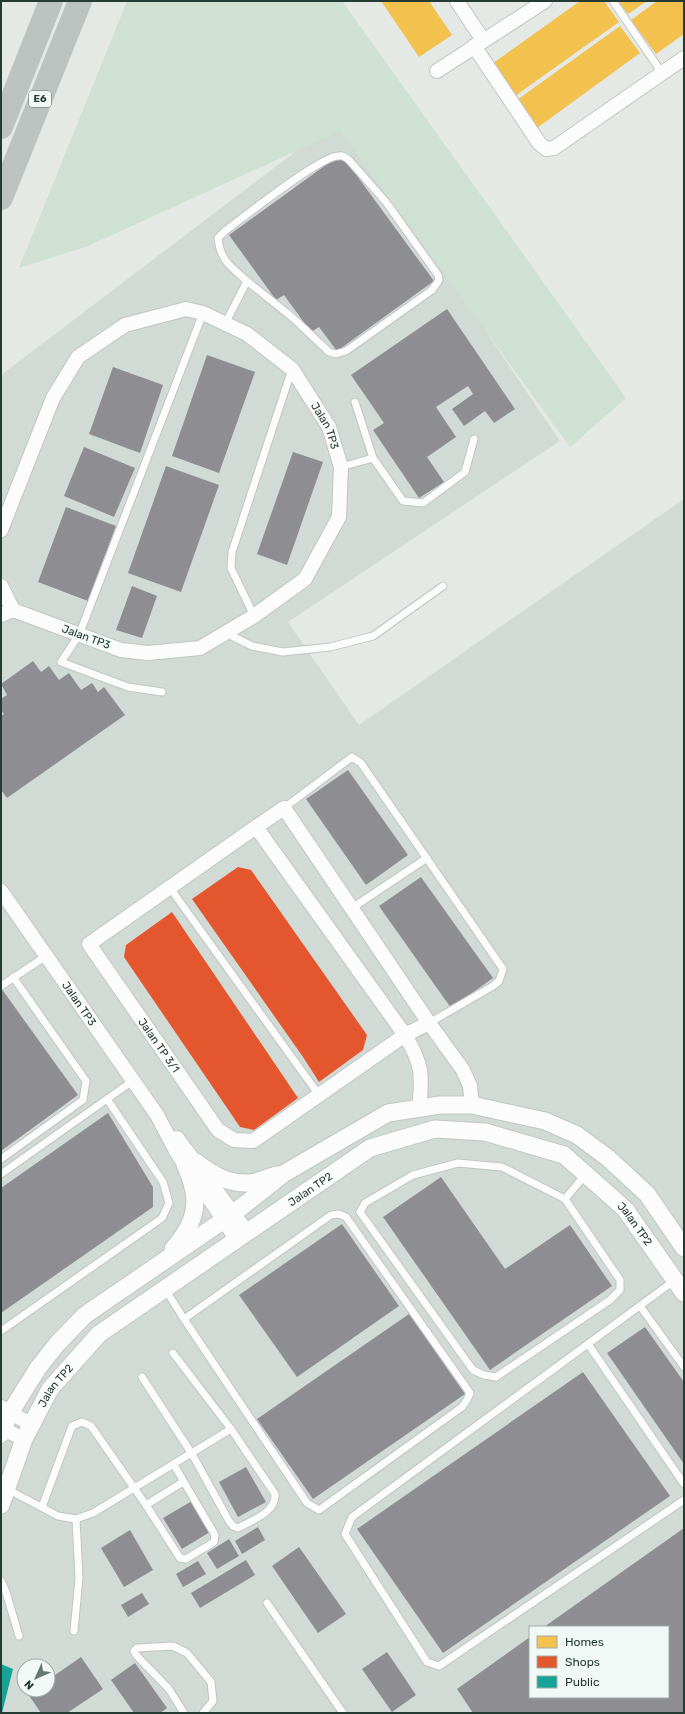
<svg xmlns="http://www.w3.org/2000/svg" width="685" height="1714" viewBox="0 0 685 1714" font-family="Rubik,sans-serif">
	<rect width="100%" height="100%" fill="#e4e9e6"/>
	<path fill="#d2dad6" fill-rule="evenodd" d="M 341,117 L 560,441 L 288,622 L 359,725 L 684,499 L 684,1713 L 1,1713 L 1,375 ZM 530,1627 L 668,1627 L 668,1697 L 530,1697 ZM 24,1666 L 48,1666 L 48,1690 L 24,1690 Z"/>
	<polygon fill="#cee1d2" points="127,1 342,1 626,398 570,447 340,131 88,246 19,268"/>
	<g fill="#f2c14e">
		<polygon points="381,1 429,1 452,35 419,57"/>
		<polygon points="580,1 604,1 619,22 515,96 492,64"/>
		<polygon points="618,1 647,1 628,14"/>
		<polygon points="657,1 684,1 684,34 656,54 631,20"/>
		<polygon points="620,26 640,53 537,128 517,100"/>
	</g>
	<g fill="#e4572e">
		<polygon points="238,867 251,870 367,1035 363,1050 319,1082 303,1057 192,899"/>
		<polygon points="172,912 298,1098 254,1130 240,1127 124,957 126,945"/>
	</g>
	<polygon fill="#17a398" points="1,1664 13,1669 2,1713 1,1713"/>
	<g fill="#8d8d92">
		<polygon points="341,154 434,281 337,351 319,327 311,332 284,295 276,300 229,235"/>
		<polygon points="447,309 515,409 494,423 485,411 464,426 452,409 473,394 468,386 436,407 456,437 427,457 444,482 419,498 373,430 384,423 351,375"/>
		<polygon points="207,355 255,372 219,473 172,456"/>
		<polygon points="113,367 163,385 140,453 89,434"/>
		<polygon points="84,447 135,468 114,517 64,496"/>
		<polygon points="293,452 323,462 287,565 257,554"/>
		<polygon points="166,466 219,485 181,592 128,573"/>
		<polygon points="66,507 116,526 88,601 38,582"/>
		<polygon points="132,586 157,596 142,638 116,630"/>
		<polygon points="33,661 41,672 49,666 59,680 69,673 81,690 92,683 98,692 104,687 125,715 7,798 1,790 1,716 4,714 1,710 1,699 7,695 1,684"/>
		<polygon points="348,770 408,855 366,885 306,799"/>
		<polygon points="421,877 493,978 451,1008 379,906"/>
		<polygon points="1,988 78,1095 1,1151"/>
		<polygon points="108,1113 153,1187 153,1207 1,1313 1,1188"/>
		<polygon points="441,1177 505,1269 570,1225 612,1286 490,1370 383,1217"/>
		<polygon points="342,1224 399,1306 297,1377 239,1295"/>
		<polygon points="409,1314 465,1394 313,1499 257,1419"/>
		<polygon points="645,1327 684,1382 684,1464 607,1353"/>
		<polygon points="583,1372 670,1496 443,1653 357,1529"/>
		<polygon points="246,1467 266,1502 238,1517 219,1482"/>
		<polygon points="192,1501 210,1532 182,1549 163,1518"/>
		<polygon points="258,1527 265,1540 242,1554 235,1541"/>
		<polygon points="684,1528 684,1713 473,1713 457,1689 530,1637 530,1697 668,1697 668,1627 544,1627"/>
		<polygon points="130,1530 153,1570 124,1587 101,1548"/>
		<polygon points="229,1539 239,1556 217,1569 207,1553"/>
		<polygon points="299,1547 346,1614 318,1633 272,1566"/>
		<polygon points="246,1560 255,1575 200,1608 191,1593"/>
		<polygon points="198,1561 206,1574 183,1587 176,1574"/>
		<polygon points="142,1593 149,1604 128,1617 121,1605"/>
		<polygon points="387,1652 416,1695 392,1712 362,1669"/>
		<polygon points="81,1657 103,1689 67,1713 41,1713 28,1694 33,1690 48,1690 48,1680"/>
		<polygon points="135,1663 167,1708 160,1713 134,1713 111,1680"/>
	</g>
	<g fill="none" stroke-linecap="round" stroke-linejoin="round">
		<g stroke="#c1c6c3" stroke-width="9">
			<g id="service">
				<polyline points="613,1 662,73"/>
				<path d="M 225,324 L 247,281 L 293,318 L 329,352 L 336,354 L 346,351 L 432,290 L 439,280 L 438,275 L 386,202 L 349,160 C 345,157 343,155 338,156 C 319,157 244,217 225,231 L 218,238 C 220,260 231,267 247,281"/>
				<polyline points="355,402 373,458"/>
				<polyline points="341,467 373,458 403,501 423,503 465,472 474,439"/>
				<polyline points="254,616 231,568 232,552 292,369"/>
				<polyline points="226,633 252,646 283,652 330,647 373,636 443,586"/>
				<polyline points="162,692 128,687 61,662 79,635 203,313"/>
				<polyline points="284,808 352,757 361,763 503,969 499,981 493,986 429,1023"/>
				<polyline points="170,888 319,1095"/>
				<polyline points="352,908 427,858"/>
				<polyline points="1,986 46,956"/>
				<polyline points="1,1159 83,1100 86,1081 13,977"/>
				<polygon points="458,1163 502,1167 565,1199 620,1280 620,1290 610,1300 496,1377 484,1375 473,1370 360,1212 365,1203 413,1175"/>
				<polyline points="1,1174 134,1080"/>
				<polyline points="565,1199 585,1175"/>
				<polyline points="675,1280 352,1517 345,1534 427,1662 439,1666 684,1500"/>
				<polyline points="165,1289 184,1319 307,1503 319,1510 462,1407 467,1400 470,1393 346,1217 339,1214 331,1215 184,1319"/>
				<polyline points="640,1306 684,1367"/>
				<polyline points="1,1331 162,1218 169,1203 163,1182 107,1099"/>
				<polyline points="588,1344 684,1484"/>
				<path d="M 142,1377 L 192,1454 L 229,1521 L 233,1526 L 238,1528 C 252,1520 276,1513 275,1494 L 231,1429"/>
				<polyline points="7,1489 58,1516 76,1519 93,1513 231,1429 173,1353"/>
				<polyline points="146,1505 183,1482"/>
				<polyline points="42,1507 72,1426 82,1422 91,1426 146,1505 180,1558 186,1559 214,1542 215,1535 174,1465"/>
				<polyline points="1,1581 6,1592 19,1636"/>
				<polyline points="267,1603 343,1713"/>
				<polyline points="74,1631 79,1578 76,1519"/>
				<polyline points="184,1713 169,1689 136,1655 134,1651 137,1648 173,1646 187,1653 211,1682 213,1701 203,1713"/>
			</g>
		</g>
		<g stroke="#c1c6c3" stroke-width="16">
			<g id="minor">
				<polyline points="457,1 483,40"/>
				<polyline points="474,46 539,143 546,149 554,148 684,58"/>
				<polyline points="437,71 545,1"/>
				<path id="s1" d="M 1,530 L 53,398 L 78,357 L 125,325 L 186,309 L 203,313 L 247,334 L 292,369 L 329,427 L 341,467 L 339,517 L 305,579 L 254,616 L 200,648 L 148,653 L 121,650 L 13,610 L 1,615"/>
				<polyline points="1,586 13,610"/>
				<path id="s2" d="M 256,827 L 89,944 L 218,1130 L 234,1140 L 253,1141 L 405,1035 L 429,1023"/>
				<path id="s3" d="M 1,891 L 157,1115 L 177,1153 L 224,1220 L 236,1240"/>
				<path d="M 419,1108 C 423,1074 422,1064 405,1035 L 256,827 L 284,808 L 429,1023 L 463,1070 L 470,1086 L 472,1105"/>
				<polyline points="177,1138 247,1232"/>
				<polyline points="1,1407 30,1424"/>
				<polyline points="1,1428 24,1439"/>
			</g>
		</g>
		<g stroke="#c1c6c3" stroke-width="19">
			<g id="tertiary">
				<path d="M 196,1162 C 213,1175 227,1184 250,1183 C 259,1182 268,1177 277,1175"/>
				<path d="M 173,1249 C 198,1220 201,1199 185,1165"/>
				<polyline points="1,1434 10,1413 38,1368 57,1344 85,1315 234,1213 283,1174 388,1113 440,1105 472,1105 545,1121 577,1135 608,1158 647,1194 684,1248"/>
				<path id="s4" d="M 1,1505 L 24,1439 L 50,1389 L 99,1334 L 370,1148 L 435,1129 L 485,1132 L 564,1155 L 625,1209 L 684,1293"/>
			</g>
		</g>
		<g stroke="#bdc5c2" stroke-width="24">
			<g id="motorway">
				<polyline points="1,127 51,1"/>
				<polyline points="1,198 80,1"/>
			</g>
		</g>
		<use href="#service" stroke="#fbfcfb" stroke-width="7"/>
		<use href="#minor" stroke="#fbfcfb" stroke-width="14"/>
		<use href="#tertiary" stroke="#fbfcfb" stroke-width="17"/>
		<use href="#motorway" stroke="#bbc2c0" stroke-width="22"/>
	</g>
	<g text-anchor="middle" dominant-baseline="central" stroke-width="4" stroke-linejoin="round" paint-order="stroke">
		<rect fill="#f2f8f5" stroke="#61746c" stroke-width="1" x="29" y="91" width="22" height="16" rx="3"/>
		<g font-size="10" font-weight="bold" fill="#233b32">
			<text x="40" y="99">E6</text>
		</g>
		<g font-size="11" fill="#233b32" stroke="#f2f8f5">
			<text stroke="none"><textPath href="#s1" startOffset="499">Jalan TP3</textPath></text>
			<text transform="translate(86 637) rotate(20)">Jalan TP3</text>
			<text stroke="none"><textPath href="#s3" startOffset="137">Jalan TP3</textPath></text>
			<text stroke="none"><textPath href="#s2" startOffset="327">Jalan TP 3/1</textPath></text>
			<text stroke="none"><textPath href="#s4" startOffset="456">Jalan TP2</textPath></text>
			<text stroke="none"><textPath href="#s4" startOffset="828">Jalan TP2</textPath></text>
			<text stroke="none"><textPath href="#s4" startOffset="132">Jalan TP2</textPath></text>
		</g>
	</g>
	<rect width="685" height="1714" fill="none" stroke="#233b32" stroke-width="4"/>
	<rect x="529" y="1626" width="140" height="72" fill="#f2f8f5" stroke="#9faca7"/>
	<rect x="537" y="1636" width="20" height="12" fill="#f2c14e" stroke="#9faca7"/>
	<text x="565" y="1646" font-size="12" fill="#233b32">Homes</text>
	<rect x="537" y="1656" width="20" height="12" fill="#e4572e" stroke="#9faca7"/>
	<text x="565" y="1666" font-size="12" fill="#233b32">Shops</text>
	<rect x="537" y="1676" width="20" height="12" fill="#17a398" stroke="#9faca7"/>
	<text x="565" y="1686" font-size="12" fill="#233b32">Public</text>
	<g transform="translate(36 1678) rotate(225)"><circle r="19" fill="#f2f8f5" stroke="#9faca7"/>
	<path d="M0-3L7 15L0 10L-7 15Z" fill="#677871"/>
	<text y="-6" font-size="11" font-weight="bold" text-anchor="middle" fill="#233b32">N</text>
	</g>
</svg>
